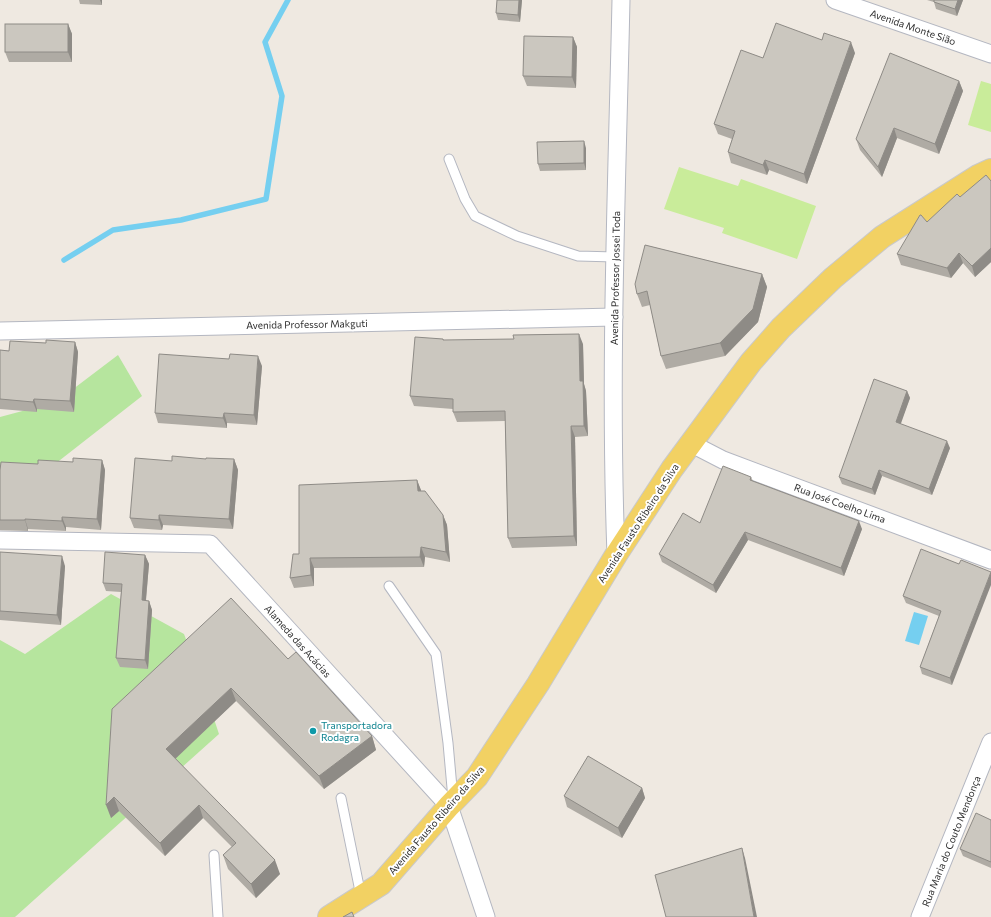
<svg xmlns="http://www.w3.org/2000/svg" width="991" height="917" viewBox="0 0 991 917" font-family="Commissioner,sans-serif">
	<rect width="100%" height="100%" fill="#efe9e1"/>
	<g fill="#b6e59e">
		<polygon points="118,355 142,396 46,471 0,490 0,417 56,402"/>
		<polygon points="111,594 184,634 202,683 219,734 15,917 0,917 0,640 25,654"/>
	</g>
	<g fill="#c9ec9a">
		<polygon points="981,81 991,84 991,132 968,125"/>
		<polygon points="679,167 738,186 741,179 816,206 797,259 722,233 724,228 664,209"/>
	</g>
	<polygon fill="#75cff0" points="914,612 928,616 919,645 905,641"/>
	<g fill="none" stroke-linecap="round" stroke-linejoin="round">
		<polyline stroke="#75cff0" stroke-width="5.5" points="64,260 113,230 181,220 266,199 282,96 265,42 288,0"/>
		<g stroke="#b4b7c1" stroke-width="11">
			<g id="lane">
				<polyline points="449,159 465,199 475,216 517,236 578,256 615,257"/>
				<polyline points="389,586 436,654 448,743 453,799"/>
				<polyline points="341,798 361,896"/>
				<polyline points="214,855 218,917"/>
			</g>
		</g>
		<g stroke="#b4b7c1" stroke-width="19">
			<g id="street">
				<polyline points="835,0 991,54"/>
				<polyline points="0,331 614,317"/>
				<polyline points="690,443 723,460 991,560"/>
				<polyline points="0,540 210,544 449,806 486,917"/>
				<path d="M 616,555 C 609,370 617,185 621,0"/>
				<polyline points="920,917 991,742"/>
			</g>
		</g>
		<g stroke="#c9c9c9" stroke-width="24">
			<polyline id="primary" points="329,917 381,884 449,806 477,777 538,684 616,555 672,469 751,362 781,328 833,278 882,237 978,176 991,170"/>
		</g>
		<use href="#lane" stroke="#fff" stroke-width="9"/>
		<use href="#street" stroke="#fff" stroke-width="17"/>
		<use href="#primary" stroke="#f2d163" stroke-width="22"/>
	</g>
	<g fill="#afaba4">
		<polygon points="79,0 102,0 102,5 80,4"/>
		<polygon points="497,0 522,0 520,22 498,20 496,13"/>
		<polygon points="927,0 963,0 957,16 936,9 934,2"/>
		<polygon points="68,24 72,34 72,62 9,62 5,52"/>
		<polygon points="573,37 577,47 576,88 527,86 523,76"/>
		<polygon points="855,53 807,184 769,170 767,175 731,163 728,152 732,139 718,134 714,124 763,58"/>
		<polygon points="959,81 963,91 939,154 897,138 882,177 860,150 856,139"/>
		<polygon points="586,148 586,170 540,171 538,164"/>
		<polygon points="991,181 991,262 975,277 963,263 951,278 901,265 897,254 927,222 960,197"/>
		<polygon points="645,245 762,274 767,287 758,322 725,356 666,369 661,356 650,305 642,307 637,294"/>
		<polygon points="443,339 444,340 583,344 584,384 586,391 588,436 575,437 577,546 512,548 508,538 505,421 457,422 453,412 453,409 414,406 410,396"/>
		<polygon points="75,342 78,352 74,412 37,409 37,412 0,409 0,350 9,351 46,343"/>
		<polygon points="262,366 257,425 227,423 227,428 158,423 155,413"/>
		<polygon points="907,391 910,398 900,424 950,448 932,495 882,476 875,495 842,484 839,477"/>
		<polygon points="234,459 238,470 233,529 163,525 162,530 134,528 130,518 172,461"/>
		<polygon points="102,460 105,470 101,530 66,527 66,531 28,529 28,531 0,530 0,470 38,464"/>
		<polygon points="751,477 753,481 862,529 844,576 748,540 716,593 662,562 659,554 700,523"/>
		<polygon points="417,480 421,491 443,515 447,525 450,562 425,557 424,567 314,568 314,586 294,588 290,578 299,554"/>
		<polygon points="0,552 65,566 61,625 0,620"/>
		<polygon points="145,555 149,564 146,601 149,601 152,610 148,669 120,667 116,658 121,592 106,591 103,583"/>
		<polygon points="959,564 952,685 922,674 920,667 939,616 906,603 903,596"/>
		<polygon points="288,659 372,736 376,750 324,789 236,701 175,758 280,874 256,898 228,869 223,855 232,847 203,818 165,856 119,811 111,818 112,709"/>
		<polygon points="642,788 645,798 622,838 567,807 564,796"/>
		<polygon points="991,820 991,868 963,856 960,849"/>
	</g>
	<g fill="#8e8b86">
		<polygon points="100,0 102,0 102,5"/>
		<polygon points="519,0 522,0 520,22 518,15"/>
		<polygon points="958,0 963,0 957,16 955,9"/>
		<polygon points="68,24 72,34 72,62 68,52"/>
		<polygon points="573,37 577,47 576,88 572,77"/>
		<polygon points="851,42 855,53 807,184 804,174"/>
		<polygon points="959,81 963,91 939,154 935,144"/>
		<polygon points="894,128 897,138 882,177 878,167"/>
		<polygon points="584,141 586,148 586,170 584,163"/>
		<polygon points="765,160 769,170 767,175 763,165"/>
		<polygon points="991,248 991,262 975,277 972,266"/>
		<polygon points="959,253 963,263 951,278 947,268"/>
		<polygon points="762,274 767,287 758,322 725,356 720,343"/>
		<polygon points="579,334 583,344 584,384 586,391 588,436 584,426 580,381"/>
		<polygon points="75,342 78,352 74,412 70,401"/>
		<polygon points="258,356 262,366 257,425 254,415"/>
		<polygon points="907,391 910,398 899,429 896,422"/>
		<polygon points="34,399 37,409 37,412 33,402"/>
		<polygon points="224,413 227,423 227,428 223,418"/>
		<polygon points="571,426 575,437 577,546 574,536"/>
		<polygon points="947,441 950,448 932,495 929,489"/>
		<polygon points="234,459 238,470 233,529 229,519"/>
		<polygon points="102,460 105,470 101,530 97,519"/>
		<polygon points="879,470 882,476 875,495 872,489"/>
		<polygon points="417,480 421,490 422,502 418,491"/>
		<polygon points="159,515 163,525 162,530 159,520"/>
		<polygon points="443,515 447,525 450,562 446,552"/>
		<polygon points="62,517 66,527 66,531 62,521"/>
		<polygon points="25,519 28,529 28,531 25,520"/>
		<polygon points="859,521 862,529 844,576 841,568"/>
		<polygon points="745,532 748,540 716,593 713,585"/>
		<polygon points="421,547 425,557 424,567 420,557"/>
		<polygon points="145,555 149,564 145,609 142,600"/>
		<polygon points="62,556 65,566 61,625 57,615"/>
		<polygon points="310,558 314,568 314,586 311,575"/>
		<polygon points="991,572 991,585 952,685 950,678"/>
		<polygon points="149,601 152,610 148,669 145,660"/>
		<polygon points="231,688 236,701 171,763 166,749"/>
		<polygon points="372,736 376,750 324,789 319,776"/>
		<polygon points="642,788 645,798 622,838 618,828"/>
		<polygon points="114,797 119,811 111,818 106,805"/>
		<polygon points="199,805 203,818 165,856 160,843"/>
		<polygon points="742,848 745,858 757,917 754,917"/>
		<polygon points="275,860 280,874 256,898 251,884"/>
	</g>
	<g fill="#cbc7bf" stroke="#8e8b86">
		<polygon points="497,0 519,0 518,15 496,13"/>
		<polygon points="934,0 958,0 955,9 934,2"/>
		<polygon points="776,23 822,40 824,33 851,42 804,174 765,160 763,165 728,152 735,131 714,124 741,50 763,58"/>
		<rect x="5" y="24" width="63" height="28"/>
		<polygon points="524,36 573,37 572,77 523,76"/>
		<polygon points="890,53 959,81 935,144 894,128 878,167 856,139"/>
		<polygon points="584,141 584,163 538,164 537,142"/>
		<polygon points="986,175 991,181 991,248 972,266 959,253 947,268 897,254 920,215 921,215 927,222 957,194 960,197"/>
		<polygon points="645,245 762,274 753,309 720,343 661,356 647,291 637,294 635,284"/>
		<polygon points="579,334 580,381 583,381 584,426 571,426 574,536 508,538 505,411 453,412 453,399 410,396 415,337 443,339 443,340 514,339 513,335"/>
		<polygon points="46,340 75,342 70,401 34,399 33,402 0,399 0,350 9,351 10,341 46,343"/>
		<polygon points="159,354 229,359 230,354 258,356 254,415 224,413 223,418 155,413"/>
		<polygon points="874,379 907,391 896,422 947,441 929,489 879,470 872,489 839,477"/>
		<polygon points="172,456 206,459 206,458 234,459 229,519 159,515 159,520 130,518 135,458 172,461"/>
		<polygon points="73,458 102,460 97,519 62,517 62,521 25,519 25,520 0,520 0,470 1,462 38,464 38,460 73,462"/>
		<polygon points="723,466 751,477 750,480 859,521 841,568 745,532 713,585 659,554 683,513 700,523"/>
		<polygon points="417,480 418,491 425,491 443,515 446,552 421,547 420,557 310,558 311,575 290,578 293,554 299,554 299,485"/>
		<polygon points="921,549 959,564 961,560 991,572 950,678 920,667 941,611 903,596"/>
		<polygon points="0,552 62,556 57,615 0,611"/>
		<polygon points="105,552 145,555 142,600 149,601 145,660 116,658 122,584 103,583"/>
		<polygon points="231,598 288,659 296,652 372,736 319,776 231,688 166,749 275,860 251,884 223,855 236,843 199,805 160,843 114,797 106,805 112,709"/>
		<polygon points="588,756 642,788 618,828 564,796"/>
		<polygon points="976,813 991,820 991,862 960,849"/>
		<polygon points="742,848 754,917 666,917 655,875"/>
		<polygon points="352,912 354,917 343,917"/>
	</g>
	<circle fill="#0f9aa8" stroke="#fff" stroke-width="1.5" cx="313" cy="731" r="4"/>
	<g text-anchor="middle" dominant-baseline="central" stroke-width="4" stroke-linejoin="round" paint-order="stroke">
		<g font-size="10" fill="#2e2e2e" stroke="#fff">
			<text transform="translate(913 27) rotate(19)">Avenida Monte Sião</text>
			<text transform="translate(615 278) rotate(-89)">Avenida Professor Jossei Toda</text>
			<text transform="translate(307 324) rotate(-1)">Avenida Professor Makguti</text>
			<text transform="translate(840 503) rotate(20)">Rua José Coelho Lima</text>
			<text transform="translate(638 523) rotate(-57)">Avenida Fausto Ribeiro da Silva</text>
			<text transform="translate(298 641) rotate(48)">Alameda das Acácias</text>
			<text transform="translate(436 820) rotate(-49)">Avenida Fausto Ribeiro da Silva</text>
			<text transform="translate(951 841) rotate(-68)">Rua Maria do Couto Mendonça</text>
		</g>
		<g font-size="10" fill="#0d838f" stroke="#fff" text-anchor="start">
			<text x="321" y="725">Transportadora<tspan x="321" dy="12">Rodagra</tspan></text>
		</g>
	</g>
</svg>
